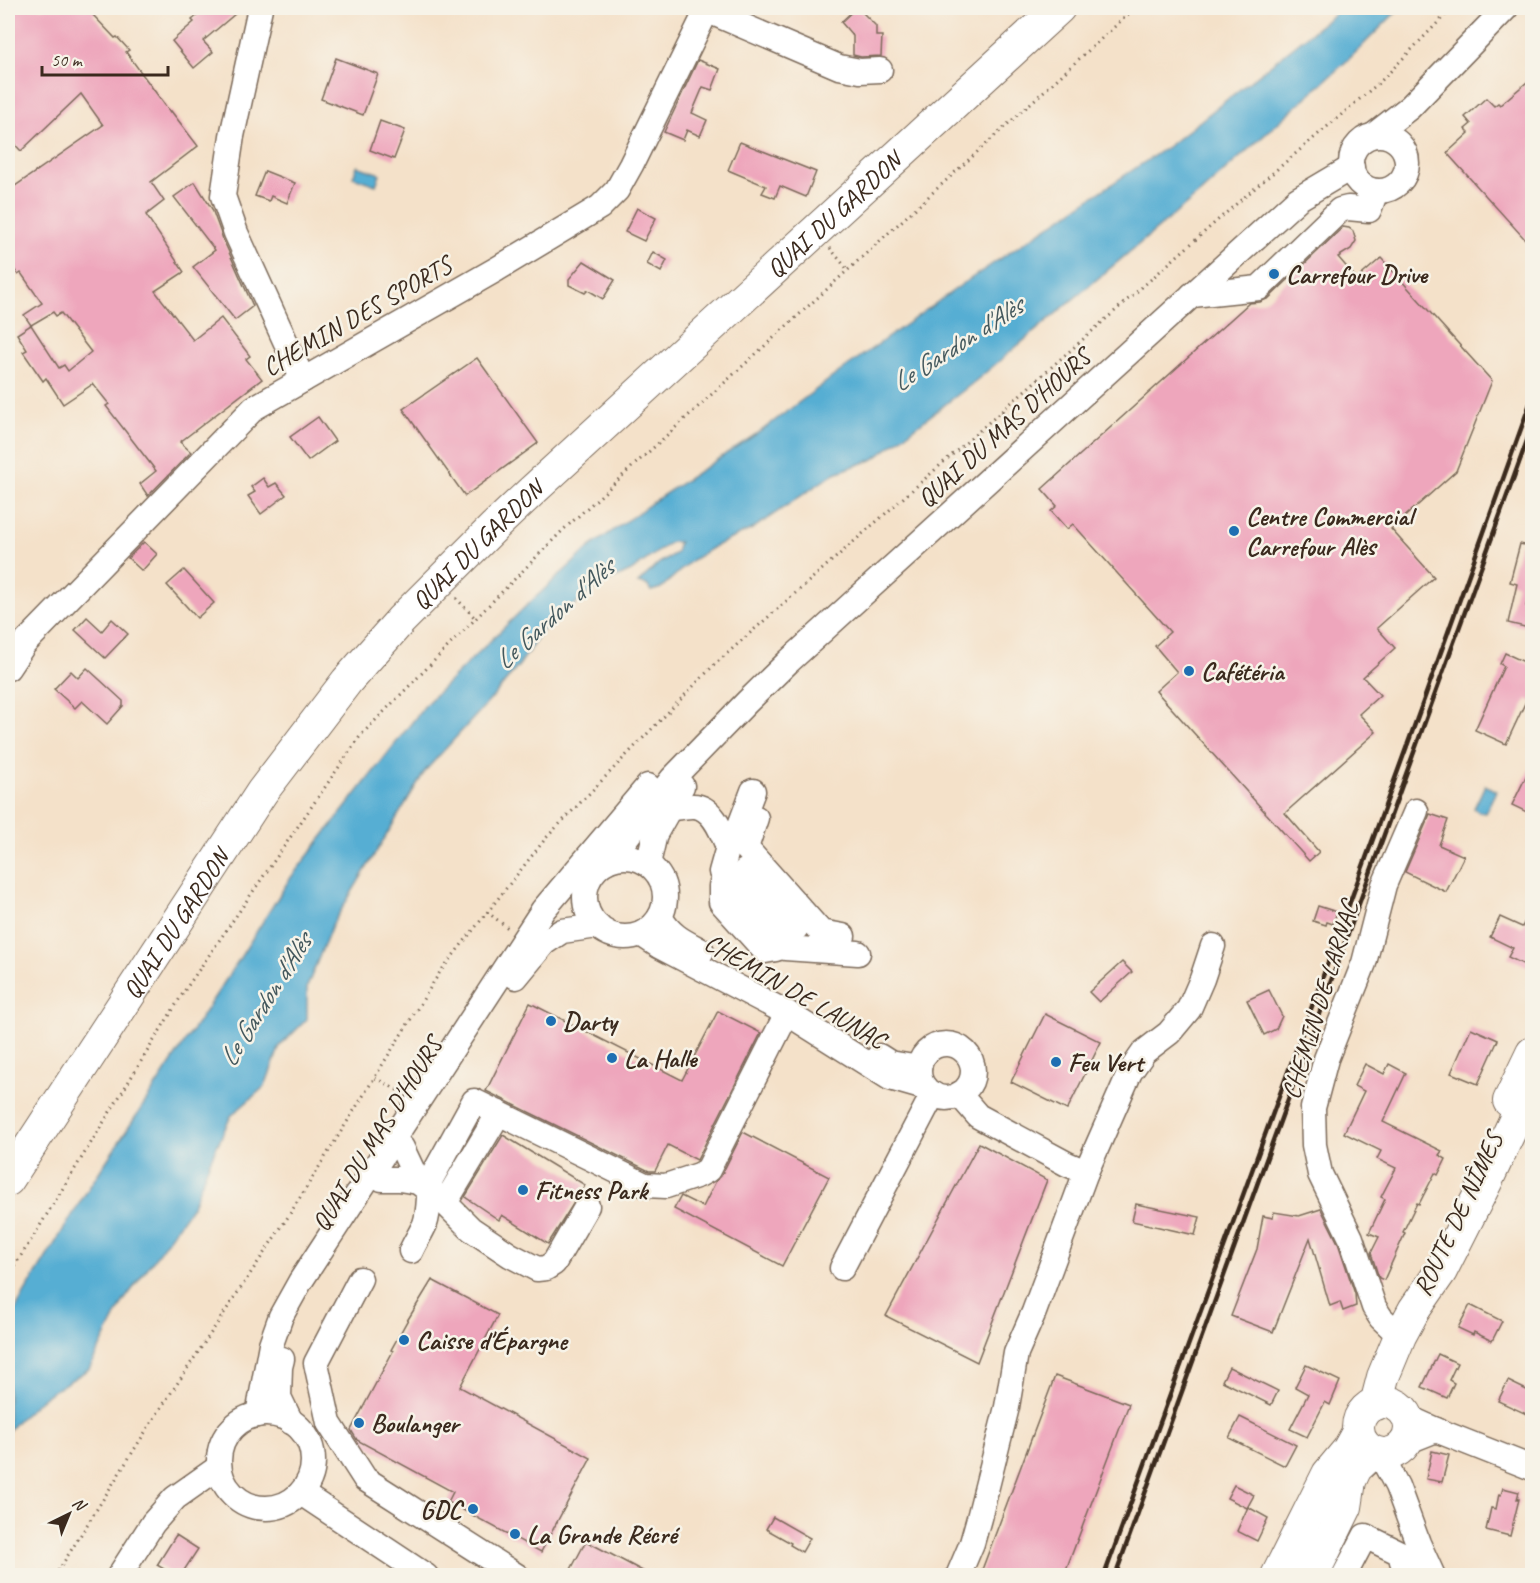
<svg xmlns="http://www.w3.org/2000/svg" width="1540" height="1583" viewBox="0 0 1540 1583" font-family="Caveat,sans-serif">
	<rect width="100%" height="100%" fill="#f7f3e8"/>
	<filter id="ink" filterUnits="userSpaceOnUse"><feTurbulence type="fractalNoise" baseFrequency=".0167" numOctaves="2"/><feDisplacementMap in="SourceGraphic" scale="12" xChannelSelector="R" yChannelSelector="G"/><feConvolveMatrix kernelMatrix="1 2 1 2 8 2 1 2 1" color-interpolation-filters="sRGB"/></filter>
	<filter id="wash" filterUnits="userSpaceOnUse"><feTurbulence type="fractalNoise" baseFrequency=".008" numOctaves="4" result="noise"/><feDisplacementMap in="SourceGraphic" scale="24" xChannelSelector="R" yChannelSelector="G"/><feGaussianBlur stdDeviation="1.35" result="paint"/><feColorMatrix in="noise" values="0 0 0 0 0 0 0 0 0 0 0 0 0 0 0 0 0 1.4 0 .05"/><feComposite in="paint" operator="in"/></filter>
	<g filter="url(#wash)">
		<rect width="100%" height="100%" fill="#f4e1c9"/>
		<g fill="#56aed3" stroke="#486c78" stroke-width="1.5">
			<polygon points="1342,8 1400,8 1350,58 1200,193 973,383 874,459 835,473 752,529 715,546 692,560 661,588 651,591 647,585 638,583 659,563 676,553 679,542 671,542 631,571 598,586 542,631 520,664 492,698 425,771 332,925 307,987 307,1019 280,1046 265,1086 231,1116 209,1163 193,1205 123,1302 89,1369 45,1396 18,1420 8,1431 8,1324 25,1292 92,1183 233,969 289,880 427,703 524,608 590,547 660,497 761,431 842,370 964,283 1170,145"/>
			<polygon points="357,166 380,174 376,185 353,177"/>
			<polygon points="1485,785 1496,791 1485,813 1479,812 1474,808"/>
		</g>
		<g id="blocks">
			<g fill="#eea6bc" fill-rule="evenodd">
				<path d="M 8,8 L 100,8 L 93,15 L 115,38 L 117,37 L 129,50 L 126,52 L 170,112 L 171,111 L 198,146 L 151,182 L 164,201 L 146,215 L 184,272 L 155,291 L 193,340 L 221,318 L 250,356 L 246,359 L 262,379 L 180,442 L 191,452 L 148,496 L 140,484 L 156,471 L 106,406 L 109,404 L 93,384 L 63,404 L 46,378 L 43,381 L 23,352 L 27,350 L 17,334 L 31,325 L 24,315 L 42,303 L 21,273 L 18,275 L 8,260 L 8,191 L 103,125 L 81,94 L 21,151 L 8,137 ZM 53,312 L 56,316 L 61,313 L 91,352 L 68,371 L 64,365 L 59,368 L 31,325 Z"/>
				<polygon points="206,8 242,8 203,41 213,52 194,68 172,41 194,22 192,20"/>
				<polygon points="856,8 858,8 876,26 876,36 882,36 881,56 861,57 853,55 853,36 841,22"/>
				<polygon points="336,58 378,74 363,115 321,99"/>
				<polygon points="698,60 720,69 712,90 703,87 692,113 707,120 700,136 687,130 683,140 664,132"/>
				<polygon points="1533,77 1533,248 1447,153 1469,133 1465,129 1471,124 1465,117 1486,98 1494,106 1498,103 1500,105"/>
				<polygon points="380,121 405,130 394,159 370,150"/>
				<polygon points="740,142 816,172 806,197 780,186 775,198 762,193 766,186 728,170"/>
				<polygon points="265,171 295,183 287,203 271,196 269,201 255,196"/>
				<polygon points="195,182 212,209 223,239 253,306 235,320 193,267 215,250 174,197"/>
				<polygon points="637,208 656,218 644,241 625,232"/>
				<polygon points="1343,227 1349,228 1353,231 1356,241 1351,249 1338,257 1357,279 1381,258 1492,381 1456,471 1391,529 1434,577 1377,628 1395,648 1363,677 1380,695 1359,714 1376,732 1285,813 1319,852 1309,861 1156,691 1177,672 1155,646 1170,632 1073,524 1067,529 1051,511 1057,506 1042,489 1249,303 1260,302 1269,298"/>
				<polygon points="653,252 667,260 661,272 647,264"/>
				<polygon points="584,261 615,280 603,299 588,290 585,293 569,285 569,279"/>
				<polygon points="477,358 538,443 465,496 403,409"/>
				<polygon points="318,417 335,441 308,461 290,437"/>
				<polygon points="263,478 269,487 276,483 286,495 261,514 248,496 255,492 251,487"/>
				<polygon points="144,542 157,554 142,571 128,558"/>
				<polygon points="1520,544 1533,547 1533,578 1526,606 1533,608 1533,629 1508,623 1517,584 1510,582"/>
				<polygon points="184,570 214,603 197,618 167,585"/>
				<polygon points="87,617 102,631 112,619 128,634 105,658 75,630"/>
				<polygon points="1505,653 1533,666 1533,702 1527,699 1506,744 1475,730 1504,666 1500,664"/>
				<polygon points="87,668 123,701 123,706 107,724 82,701 75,708 54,689 71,671 78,678"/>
				<polygon points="1533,762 1533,815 1512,805"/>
				<polygon points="1430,814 1448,820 1439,845 1464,856 1446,892 1405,872"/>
				<polygon points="1533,905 1533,969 1508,957 1513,948 1490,937 1500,917 1522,927"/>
				<polygon points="1318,906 1337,912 1333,924 1327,922 1326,925 1313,921"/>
				<polygon points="1122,962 1132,972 1099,1002 1089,992"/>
				<polygon points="1269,990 1282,1016 1276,1029 1264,1035 1247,1000"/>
				<polygon points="530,1003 682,1080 718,1011 761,1033 697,1160 668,1145 655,1171 649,1171 486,1091"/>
				<polygon points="1045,1014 1101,1042 1067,1110 1011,1082"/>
				<polygon points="1471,1028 1498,1040 1478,1084 1451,1073"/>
				<polygon points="1365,1064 1384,1074 1389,1064 1406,1073 1383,1122 1442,1151 1439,1155 1446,1159 1438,1175 1435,1173 1419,1204 1417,1203 1403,1232 1405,1233 1384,1280 1379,1278 1371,1253 1379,1237 1369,1233 1385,1199 1381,1197 1396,1168 1377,1159 1381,1151 1344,1133 1364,1091 1354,1086"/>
				<polygon points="743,1132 829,1177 782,1266 674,1209 681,1196 703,1207 716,1181 721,1176"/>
				<polygon points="503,1135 585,1185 548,1244 502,1215 499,1220 465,1197"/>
				<polygon points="979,1143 1047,1180 977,1362 886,1316"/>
				<polygon points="1136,1204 1200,1217 1195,1235 1132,1221"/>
				<polygon points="1321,1209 1338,1243 1355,1294 1356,1306 1343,1311 1340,1302 1330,1306 1310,1238 1273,1332 1231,1316 1257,1249 1263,1216 1273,1218 1274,1212 1299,1216"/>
				<polygon points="432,1280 498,1315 460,1387 591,1458 541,1552 448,1502 453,1492 357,1440 351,1430 393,1351 391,1350 407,1321"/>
				<polygon points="1470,1305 1502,1321 1492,1341 1474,1332 1473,1335 1458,1328"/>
				<polygon points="1438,1354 1457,1363 1449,1380 1454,1383 1447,1398 1422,1387"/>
				<polygon points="1306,1365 1340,1381 1330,1405 1325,1402 1307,1437 1290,1429 1308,1394 1295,1387"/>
				<polygon points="1229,1367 1278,1391 1271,1405 1222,1381"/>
				<polygon points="1055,1376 1129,1404 1064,1575 980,1575"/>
				<polygon points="1508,1381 1533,1393 1533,1417 1498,1401"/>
				<polygon points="1240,1417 1296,1445 1285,1466 1229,1438"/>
				<polygon points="1432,1451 1449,1455 1442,1482 1426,1479"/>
				<polygon points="1234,1485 1254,1495 1247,1508 1227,1498"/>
				<polygon points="1503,1488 1519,1492 1517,1499 1519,1499 1510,1536 1486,1530 1491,1508 1496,1509 1499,1494 1501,1495"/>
				<polygon points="1248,1507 1268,1518 1257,1541 1237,1531"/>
				<polygon points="773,1517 810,1538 802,1552 790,1545 791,1543 766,1529"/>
				<polygon points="176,1535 198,1549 181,1575 174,1575 157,1565"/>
				<polygon points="586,1541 650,1575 568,1575"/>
			</g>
		</g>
	</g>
	<g filter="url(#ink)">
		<use href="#blocks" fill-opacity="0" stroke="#7c6a5a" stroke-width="1.5"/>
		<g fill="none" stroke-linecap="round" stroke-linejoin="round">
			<g stroke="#7c6a5a" stroke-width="27">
				<g id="minor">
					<polyline points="260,8 232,136 223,196 236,233 303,380"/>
					<polyline points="706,10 839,67 860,71 880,70"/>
					<polyline points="1374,135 1410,107 1506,8"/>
					<circle cx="1379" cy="163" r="28"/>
					<polyline points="1192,295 1259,288 1340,210 1348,208 1369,210 1376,191"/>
					<polyline points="8,668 24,644 254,408 497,269 600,207 617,190 631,165 708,8"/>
					<polyline points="753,791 739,828 728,847 721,872 785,948 858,953"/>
					<path d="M 668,809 C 676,808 684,806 692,806 C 712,805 722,832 728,847"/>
					<polyline points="756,818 746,848 821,932 843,936"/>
					<circle cx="625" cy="897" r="40"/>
					<polyline points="609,860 672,779 747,702 788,662 1298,199 1352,167"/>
					<polyline points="648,864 655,834 682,786"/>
					<polyline points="745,871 748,885 782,922 796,928"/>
					<polyline points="721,886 721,902 765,951 776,949"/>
					<path d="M 660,917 C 671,936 683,941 702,951"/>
					<polyline points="641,934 659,946 787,1013 890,1078 925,1088"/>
					<polyline points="516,977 544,943 562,931 598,926"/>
					<circle cx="946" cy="1071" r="27"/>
					<polyline points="879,1056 890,1063 919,1068"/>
					<polyline points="959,1094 978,1116 1067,1164 1086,1172 1130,1072 1144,1052 1169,1033 1189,1009 1202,979 1213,946"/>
					<polyline points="402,1148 418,1182"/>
					<polyline points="382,1179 399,1179 418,1182 445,1203 471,1229 510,1255 537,1269 546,1268 554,1263 587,1206"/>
					<polyline points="445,1203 499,1113"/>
					<path d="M 411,1251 C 415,1242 421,1233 425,1224 C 430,1210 428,1194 431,1179 L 474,1101 L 645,1185 L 666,1186 L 699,1175 L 708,1170 L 787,1013"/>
					<polyline points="842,1268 933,1094"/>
					<polyline points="360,1279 316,1363 329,1423 365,1479 517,1576"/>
					<polyline points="1400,1336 1381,1318 1374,1307 1351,1238 1320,1174 1314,1145 1313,1108 1326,1059 1364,963 1384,885 1416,811"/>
					<polyline points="282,1359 280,1367 279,1397 291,1422"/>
					<circle cx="266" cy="1461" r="47"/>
					<polyline points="258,1415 271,1344 281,1316 300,1282 543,910 648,786"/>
					<polyline points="1407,1417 1436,1430 1532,1468"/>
					<polyline points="1406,1442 1436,1430"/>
					<polyline points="1380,1454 1397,1486 1418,1543 1433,1576"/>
					<polyline points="301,1493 426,1576"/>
					<polyline points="119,1576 153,1523 175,1498 219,1467"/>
					<polyline points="958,1576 972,1543 979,1518 1007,1407 1016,1353 1034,1312 1086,1172"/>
					<polyline points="1344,1576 1365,1536 1400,1553 1402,1561 1411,1576"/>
				</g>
			</g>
			<g stroke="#7c6a5a" stroke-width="34">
				<g id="major">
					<polyline points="1509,1101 1532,1053"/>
					<path id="s1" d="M 8,1180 L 262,792 L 347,681 L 401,620 L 495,526 L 532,491 L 1059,8"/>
					<circle cx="1384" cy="1428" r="26"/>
					<polyline points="1376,1404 1383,1377 1400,1336 1414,1310 1441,1271 1487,1180 1532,1084"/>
					<polyline points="1277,1576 1328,1474 1348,1450 1358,1432"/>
					<polyline points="1312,1576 1346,1507 1350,1481 1356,1468 1373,1452"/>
				</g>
			</g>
			<g stroke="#7c6a5a" stroke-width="3" stroke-dasharray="1.5 4.5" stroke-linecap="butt">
				<polyline points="830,248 848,270"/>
				<polyline points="1002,411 1017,427"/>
				<polyline points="456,598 476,619"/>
				<polyline points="487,912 508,928"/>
				<polyline points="375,1078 401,1092"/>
				<polyline points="8,1276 33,1237 185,990 361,735 562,531 1135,8"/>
				<polyline points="55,1576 149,1426 288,1217 440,972 546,838 714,665 1235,205 1381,81 1452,8"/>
			</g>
			<use href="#minor" stroke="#fff" stroke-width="24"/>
			<use href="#major" stroke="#fff" stroke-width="32"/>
			<g stroke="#3b2a1e" stroke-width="4.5">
				<polyline points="1104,1576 1423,702 1532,398"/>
				<polyline points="1115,1576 1532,427"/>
			</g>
		</g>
	</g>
	<g fill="#1f6fb2" stroke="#f7f3e8" stroke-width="2">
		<circle cx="1274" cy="274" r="6"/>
		<circle cx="1234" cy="531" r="6"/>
		<circle cx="1189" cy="671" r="6"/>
		<circle cx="551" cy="1021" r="6"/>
		<circle cx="612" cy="1058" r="6"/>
		<circle cx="1056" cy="1062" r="6"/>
		<circle cx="523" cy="1190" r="6"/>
		<circle cx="404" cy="1340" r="6"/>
		<circle cx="359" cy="1423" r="6"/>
		<circle cx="473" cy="1509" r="6"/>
		<circle cx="515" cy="1534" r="6"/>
	</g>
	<g text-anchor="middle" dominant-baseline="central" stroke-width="5" stroke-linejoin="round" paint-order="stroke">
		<g font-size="26" fill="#3b2a1e" stroke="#f7f3e8">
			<text stroke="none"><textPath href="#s1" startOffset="1278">QUAI DU GARDON</textPath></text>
			<text transform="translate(357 316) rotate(-30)">CHEMIN DES SPORTS</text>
			<text transform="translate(1004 428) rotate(-42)">QUAI DU MAS D'HOURS</text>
			<text stroke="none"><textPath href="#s1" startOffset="792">QUAI DU GARDON</textPath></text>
			<text stroke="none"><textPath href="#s1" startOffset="306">QUAI DU GARDON</textPath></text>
			<text transform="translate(795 991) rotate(30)">CHEMIN DE LAUNAC</text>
			<text transform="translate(1320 1000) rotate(-73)">CHEMIN DE LARNAC</text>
			<text transform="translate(377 1134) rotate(-58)">QUAI DU MAS D'HOURS</text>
			<text transform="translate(1458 1214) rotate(-65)">ROUTE DE NÎMES</text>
		</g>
		<g font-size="26" font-weight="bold" fill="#3b2a1e" stroke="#f7f3e8" text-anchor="start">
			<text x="1286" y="274">Carrefour Drive</text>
			<text x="1246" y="516">Centre Commercial<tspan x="1246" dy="30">Carrefour Alès</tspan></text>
			<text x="1201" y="671">Cafétéria</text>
			<text x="563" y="1021">Darty</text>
			<text x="624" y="1058">La Halle</text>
			<text x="1068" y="1062">Feu Vert</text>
			<text x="535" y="1190">Fitness Park</text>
			<text x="416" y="1340">Caisse d'Épargne</text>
			<text x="371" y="1423">Boulanger</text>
			<text x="461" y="1509" text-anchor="end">GDC</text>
			<text x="527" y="1534">La Grande Récré</text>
		</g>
		<g font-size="27" font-style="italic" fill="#44585d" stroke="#f7f3e8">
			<text transform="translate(957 344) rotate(-33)">Le Gardon d'Alès</text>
			<text transform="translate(554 614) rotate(-42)">Le Gardon d'Alès</text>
			<text transform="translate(265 1000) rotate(-58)">Le Gardon d'Alès</text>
		</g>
	</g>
	<rect width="1540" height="1583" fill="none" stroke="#f7f3e8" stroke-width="30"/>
	<g transform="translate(69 1514) rotate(43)" stroke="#f7f3e8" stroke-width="4.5" paint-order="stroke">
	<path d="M0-4.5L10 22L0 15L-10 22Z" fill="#3b2a1e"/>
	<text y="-9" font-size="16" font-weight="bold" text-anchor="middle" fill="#3b2a1e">N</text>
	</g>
	<path d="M42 66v9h126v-9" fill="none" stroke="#3b2a1e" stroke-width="3"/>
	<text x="51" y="66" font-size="18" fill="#3b2a1e" stroke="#f7f3e8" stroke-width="4.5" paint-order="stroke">50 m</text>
</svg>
